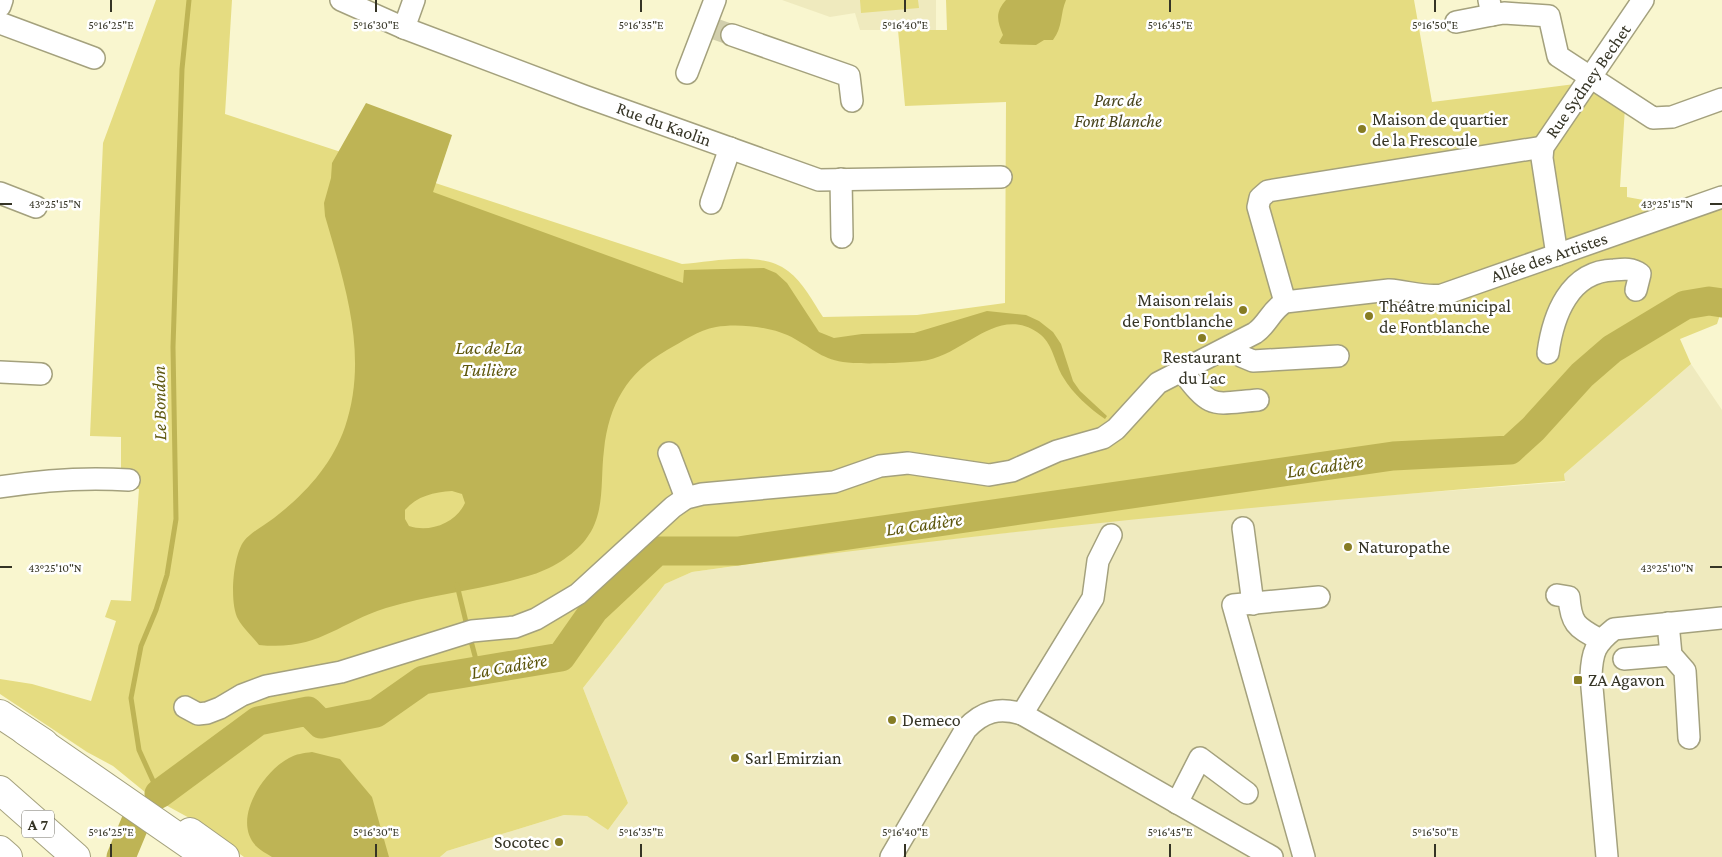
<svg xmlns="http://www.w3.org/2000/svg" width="1722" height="857" viewBox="0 0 1722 857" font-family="'Crimson Pro',serif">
	<rect width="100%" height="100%" fill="#f9f6cf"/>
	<g fill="#efeabe">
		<polygon points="782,0 936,0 936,30 860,30 855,13 830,17"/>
		<polygon points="1691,364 1722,410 1722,857 440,857 447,851 564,815 587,816 608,830 628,803 583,688 665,584 692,572 868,548 1104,522 1309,501 1565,482 1564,474"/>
	</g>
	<g fill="#e5dc81">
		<path d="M 156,0 L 232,0 L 225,114 L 682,264 C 714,262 760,250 788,271 C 803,282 813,302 823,317 L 917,315 L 1005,303 L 1006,102 L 905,106 L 898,30 L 947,30 L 946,0 L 1414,0 L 1432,102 L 1575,84 L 1625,107 L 1620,187 L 1627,187 L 1627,197 L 1709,212 L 1722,208 L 1722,309 L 1717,324 L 1680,339 L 1691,364 L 1564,474 L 1565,481 C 1273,504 982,532 692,572 L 665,584 L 583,688 L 628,803 L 608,830 L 587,816 L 564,815 L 447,851 L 440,857 L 244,857 L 193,820 L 151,797 L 113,766 L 87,752 L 0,694 L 0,679 L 32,684 L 91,701 L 116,621 L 105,617 L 111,600 L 131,601 L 139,489 L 121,485 L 121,437 L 90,436 L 103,143 Z"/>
		<polygon points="860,0 918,0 919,8 861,13"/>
	</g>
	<g fill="#beb455" fill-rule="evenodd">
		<path d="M 1006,0 L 1066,0 C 1060,14 1063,27 1053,40 L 1044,40 L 1036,45 L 1001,44 L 999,42 L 1003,35 C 997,21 995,12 1006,0 Z"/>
		<path d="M 366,103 L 452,135 L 433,192 L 683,283 L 684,270 L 764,268 L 776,273 L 787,283 L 819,332 L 834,338 L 862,334 L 914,333 L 987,311 L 1026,315 L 1039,321 L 1053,332 L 1061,344 L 1073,381 L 1080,391 L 1107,416 L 1105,419 C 1089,408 1073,394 1063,377 C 1055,364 1053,345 1041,335 C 1000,303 968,351 928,360 C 913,363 869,364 853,363 C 824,361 818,352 795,339 C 775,327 739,323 716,327 C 698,330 682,342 667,350 C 627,373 609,404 604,450 C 600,480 606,513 586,539 C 573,556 550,570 528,576 C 482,590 433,594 386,608 C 336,624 318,651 259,645 C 252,636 243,628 238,619 C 229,603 233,555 244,541 C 251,532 265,525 274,518 C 305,494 332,465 345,427 C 369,356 345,285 325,216 L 324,203 L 331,178 L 332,163 ZM 452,491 L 462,494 L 465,503 C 456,523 430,533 409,526 L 405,519 L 405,510 C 417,496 434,492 452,491 Z"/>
		<path d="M 312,752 L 340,759 L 372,797 L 389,857 L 272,857 C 267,854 260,850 256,846 C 231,819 264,771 289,758 C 296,754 304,753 312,752 Z"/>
	</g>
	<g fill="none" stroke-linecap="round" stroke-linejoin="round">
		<g stroke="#beb455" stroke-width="5">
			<polyline points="457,585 467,626"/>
			<polyline points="471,641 479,671"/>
			<polyline points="159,794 139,750 131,698 141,646 156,610 167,575 176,519 173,347 182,69 189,0"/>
		</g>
		<g stroke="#beb455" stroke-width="29">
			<polyline points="159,794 258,721 308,711 321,724 376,713 423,680 561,657 594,610 657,551 738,551 1393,456 1510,450 1533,429 1582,375 1612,349 1685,305 1709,301 1722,303"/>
			<polyline points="121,857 136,821"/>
		</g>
		<polyline stroke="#d2cfad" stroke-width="21" stroke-dasharray="21 11" stroke-linecap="butt" points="715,29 732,35"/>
		<g stroke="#a4a17d" stroke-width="24">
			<g id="minor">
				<polyline points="341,0 404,28 584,96 819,180 1001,177"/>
				<polyline points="1489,0 1492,15 1504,13 1549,16 1558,56 1653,118 1672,117 1722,99"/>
				<polyline points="0,6 2,0"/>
				<polyline points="1456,22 1492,15"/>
				<polyline points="0,23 94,58"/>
				<polyline points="404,28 414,0"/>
				<polyline points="732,35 849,76 852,101"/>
				<polyline points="687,73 715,0"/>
				<polyline points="841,179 842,237"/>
				<polyline points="0,193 36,207"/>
				<polyline points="711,203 730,148"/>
				<polyline points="1557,255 1542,158 1543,147 1643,0"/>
				<polyline points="1285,302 1258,207 1260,198 1268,191 1543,147"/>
				<polyline points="1233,345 1241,356 1253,361 1338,356"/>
				<path d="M 1548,353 C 1553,316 1569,271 1614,270 C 1624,269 1632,268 1640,274 L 1636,290"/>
				<path d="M 1182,371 C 1212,410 1211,404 1258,400"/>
				<polyline points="0,372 41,374"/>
				<polyline points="669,453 686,498"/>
				<path d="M 0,487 C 43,480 85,477 129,480"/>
				<polyline points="1243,528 1253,604"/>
				<path d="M 1557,595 L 1569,597 C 1571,625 1577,627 1600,640"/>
				<polyline points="1668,623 1671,655 1685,671 1689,738"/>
				<polyline points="1624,659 1671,655"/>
				<path d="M 185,707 L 198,714 L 207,713 L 220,708 L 242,695 L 266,686 L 341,672 L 472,631 L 515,627 L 536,619 L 578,594 L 673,507 L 686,498 L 702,494 L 834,482 L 880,466 L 908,463 L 989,475 L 1012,471 L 1057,451 L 1103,438 L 1116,429 L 1158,383 L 1255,333 C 1268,324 1271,310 1285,302 L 1389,290 C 1408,291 1424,298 1442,295 L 1722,197"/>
				<polyline points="1022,714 1093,598 1098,561 1111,535"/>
				<polyline points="1177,803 1200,758 1247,793"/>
				<path d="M 891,857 L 966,729 C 983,711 999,707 1022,714 L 1272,857"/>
				<polyline points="1304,857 1233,605 1319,597"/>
				<path d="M 1607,857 L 1591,676 C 1592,652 1595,644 1614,629 L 1722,618"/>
			</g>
		</g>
		<g stroke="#a4a17d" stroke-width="30">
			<g id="major">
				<polyline points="0,714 44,743"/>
				<polyline points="190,832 225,857"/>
			</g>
		</g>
		<g stroke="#a4a17d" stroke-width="30">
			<g id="highway">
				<polyline points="25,731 207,857"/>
				<polyline points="0,790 76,857"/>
				<polyline points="0,850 8,857"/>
			</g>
		</g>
		<use href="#minor" stroke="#fff" stroke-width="21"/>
		<use href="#major" stroke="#fff" stroke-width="28"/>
		<use href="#highway" stroke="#fff" stroke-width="28"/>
	</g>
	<path fill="none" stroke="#353425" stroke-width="2" d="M 111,0 L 111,12M 376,0 L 376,12M 641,0 L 641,12M 905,0 L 905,12M 1170,0 L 1170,12M 1435,0 L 1435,12M 0,204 L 12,204M 1710,204 L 1722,204M 0,567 L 12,567M 1710,567 L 1722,567M 111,844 L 111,857M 376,844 L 376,857M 641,844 L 641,857M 905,844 L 905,857M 1170,844 L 1170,857M 1435,844 L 1435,857"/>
	<g fill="#867c23" stroke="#fff" stroke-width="2">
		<circle cx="1362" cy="129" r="5"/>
		<circle cx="1243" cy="310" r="5"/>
		<circle cx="1369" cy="316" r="5"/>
		<circle cx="1202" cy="338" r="5"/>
		<circle cx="1348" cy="547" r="5"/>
		<rect x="1573" y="675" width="10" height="10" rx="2.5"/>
		<circle cx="892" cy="720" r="5"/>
		<circle cx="735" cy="758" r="5"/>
		<circle cx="559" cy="842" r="5"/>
	</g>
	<g text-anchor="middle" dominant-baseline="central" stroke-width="5" stroke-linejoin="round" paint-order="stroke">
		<rect fill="#fff" stroke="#727166" stroke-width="1" x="22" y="810.5" width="32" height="27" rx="4"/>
		<g font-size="16" font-weight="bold" fill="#353425">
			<text x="38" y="824">A 7</text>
		</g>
		<g font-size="18" fill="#353425" stroke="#fff">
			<text transform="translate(1588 81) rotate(-55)">Rue Sydney Bechet</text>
			<text transform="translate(664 124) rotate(20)">Rue du Kaolin</text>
			<text transform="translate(1549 257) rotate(-19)">Allée des Artistes</text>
		</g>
		<g font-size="18" font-style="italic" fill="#46421a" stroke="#fff">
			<text x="1118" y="100">Parc de<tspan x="1118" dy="21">Font Blanche</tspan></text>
		</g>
		<g font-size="18" fill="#353425" stroke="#fff" text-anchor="start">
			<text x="1372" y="119">Maison de quartier<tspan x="1372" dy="21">de la Frescoule</tspan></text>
			<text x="1233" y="300" text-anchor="end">Maison relais<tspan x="1233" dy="21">de Fontblanche</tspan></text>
			<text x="1379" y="306">Théâtre municipal<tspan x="1379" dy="21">de Fontblanche</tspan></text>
			<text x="1202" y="357" text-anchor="middle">Restaurant<tspan x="1202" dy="21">du Lac</tspan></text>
			<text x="1358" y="547">Naturopathe</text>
			<text x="1588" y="680">ZA Agavon</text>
			<text x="902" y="720">Demeco</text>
			<text x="745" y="758">Sarl Emirzian</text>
			<text x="549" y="842" text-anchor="end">Socotec</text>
		</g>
		<g font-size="19" font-style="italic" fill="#5d560d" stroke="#fff">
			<text x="489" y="347">Lac de La<tspan x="489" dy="22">Tuilière</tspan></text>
			<text transform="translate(159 403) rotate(-91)">Le Bondon</text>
			<text transform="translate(1325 466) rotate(-8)">La Cadière</text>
			<text transform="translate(924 524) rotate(-8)">La Cadière</text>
			<text transform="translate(509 666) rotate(-10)">La Cadière</text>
		</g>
	</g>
	<g font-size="12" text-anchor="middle" fill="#353425" stroke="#fff" stroke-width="5" stroke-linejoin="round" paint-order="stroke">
		<text x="111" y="29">5°16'25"E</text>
		<text x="376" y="29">5°16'30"E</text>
		<text x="641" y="29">5°16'35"E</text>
		<text x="905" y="29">5°16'40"E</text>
		<text x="1170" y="29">5°16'45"E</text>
		<text x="1435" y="29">5°16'50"E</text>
		<text x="55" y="208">43°25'15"N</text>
		<text x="1667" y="208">43°25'15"N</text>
		<text x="55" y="572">43°25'10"N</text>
		<text x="1667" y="572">43°25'10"N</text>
		<text x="111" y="836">5°16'25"E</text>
		<text x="376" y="836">5°16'30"E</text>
		<text x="641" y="836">5°16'35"E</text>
		<text x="905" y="836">5°16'40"E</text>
		<text x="1170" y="836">5°16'45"E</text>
		<text x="1435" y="836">5°16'50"E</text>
	</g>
</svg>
